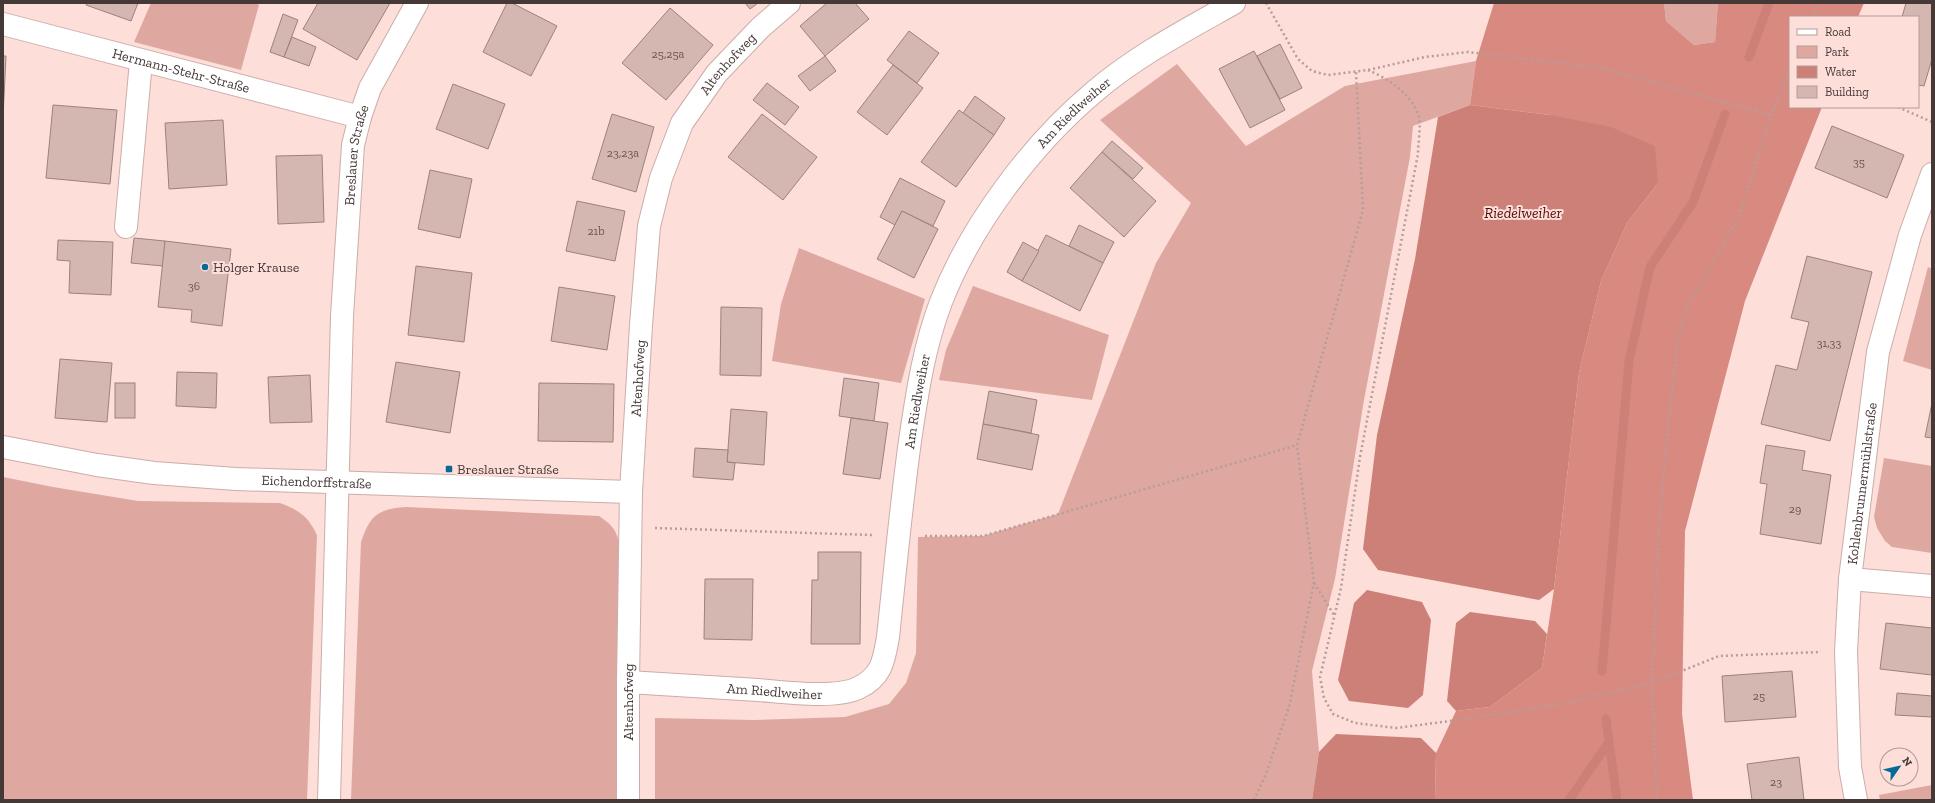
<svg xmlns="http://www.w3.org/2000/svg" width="1935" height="803" viewBox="0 0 1935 803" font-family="'Zilla Slab',serif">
	<rect width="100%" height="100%" fill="#fdded9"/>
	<g fill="#dea8a1">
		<polygon points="151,3 255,3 259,5 241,70 134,42"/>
		<polygon points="1664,3 1718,3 1715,42 1694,45 1666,21"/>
		<polygon points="1476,61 1470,105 1413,126 1410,157 1364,400 1335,579 1312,671 1319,752 1312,800 655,800 655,718 753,720 845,717 889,704 906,683 916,653 918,537 983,536 1058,514 1156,263 1191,203 1100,120 1177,64 1246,146 1345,86"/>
		<polygon points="799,248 925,299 901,383 772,361 781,304"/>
		<polygon points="1928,267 1932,269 1932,370 1903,361"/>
		<polygon points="973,286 1109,335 1092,400 939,380 946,350"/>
		<polygon points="1884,458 1932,466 1932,553 1892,547 1885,541 1877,528 1874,517"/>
		<path d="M 3,477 L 53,487 L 138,501 L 280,503 C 300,511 307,515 317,535 L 307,800 L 3,800 Z"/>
		<path d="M 406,507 L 599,516 C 613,526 615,528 620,545 L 616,800 L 351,800 L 361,542 C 370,515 378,509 406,507 Z"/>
		<polygon points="1932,785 1932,800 1880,800 1879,795"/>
	</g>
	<polygon fill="#d88a81" points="1494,3 1664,3 1666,21 1694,45 1715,42 1718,3 1864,3 1858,17 1790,17 1790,107 1822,107 1745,301 1685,531 1682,714 1693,800 1435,800 1436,753 1456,711 1490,707 1542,668 1554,589 1579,373 1601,281 1627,223 1658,183 1550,115 1470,105 1476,61"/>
	<g fill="#cd8077">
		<polygon points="1470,105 1550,115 1611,127 1655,146 1658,183 1627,223 1601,281 1579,373 1554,589 1539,600 1378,570 1363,549 1377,435 1415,259 1438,117"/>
		<polygon points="1367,590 1422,602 1431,620 1423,695 1408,708 1349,701 1338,680 1354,603"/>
		<polygon points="1470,612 1535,621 1547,634 1542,668 1490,707 1456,711 1447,701 1456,623"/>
		<polygon points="1336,734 1421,738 1436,753 1435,800 1312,800 1319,752"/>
	</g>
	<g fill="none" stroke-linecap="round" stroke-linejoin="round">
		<g stroke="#cd8077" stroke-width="9">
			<polyline points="1749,57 1769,3"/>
			<polyline points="1602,671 1629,361 1650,267 1693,202 1725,114"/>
			<polyline points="1609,742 1617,800"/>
			<polyline points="1569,800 1609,742 1606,719"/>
		</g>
	</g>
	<g fill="#d5b7b2" stroke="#9e817e">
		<polygon points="87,3 138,3 131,21 86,5"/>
		<polygon points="318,3 390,3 357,60 303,29"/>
		<polygon points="507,3 512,3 557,26 531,76 483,52"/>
		<polygon points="745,3 758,3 750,9"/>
		<polygon points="827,3 855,3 869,19 825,56 800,26"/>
		<polygon points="1906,3 1932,3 1932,59 1924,86 1918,85 1918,17 1902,17"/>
		<polygon points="670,8 713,45 666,100 622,63"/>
		<polygon points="283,14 298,20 284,57 270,52"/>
		<polygon points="909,31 939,53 917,83 887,60"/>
		<polygon points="292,37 316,47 309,66 284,57"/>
		<polygon points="1280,44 1302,88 1280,99 1257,56"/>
		<polygon points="1254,51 1285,110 1250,128 1219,69"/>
		<polygon points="3,56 6,56 3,117"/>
		<polygon points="825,56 836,71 810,91 798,76"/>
		<polygon points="893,65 923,88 887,135 857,112"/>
		<polygon points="767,83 799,107 785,125 753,100"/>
		<polygon points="453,84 505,104 488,149 436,129"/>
		<polygon points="975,96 1005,118 994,135 963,113"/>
		<polygon points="53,105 117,110 110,184 46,178"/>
		<polygon points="959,110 994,135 956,187 921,162"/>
		<polygon points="612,114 654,127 636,192 592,179"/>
		<polygon points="762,114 817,157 783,200 728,157"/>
		<polygon points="223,120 227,185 169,189 165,123"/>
		<polygon points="1832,126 1904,155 1887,198 1815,168"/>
		<polygon points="1112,141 1143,168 1133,179 1102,152"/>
		<polygon points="1102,152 1156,201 1124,237 1070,188"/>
		<polygon points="322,155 324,222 278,224 276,156"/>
		<polygon points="430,170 472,179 460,238 418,229"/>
		<polygon points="900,178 945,201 933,226 902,211 895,225 880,217"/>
		<polygon points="577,201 625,211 615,261 566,251"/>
		<polygon points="902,211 938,229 914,278 877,259"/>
		<polygon points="1079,225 1114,242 1103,263 1069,246"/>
		<polygon points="1046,235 1103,263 1080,311 1022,281"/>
		<polygon points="134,238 165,241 163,266 131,263"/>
		<polygon points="58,240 113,242 111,295 69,293 70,261 57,260"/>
		<polygon points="165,241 231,249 222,326 191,322 192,310 158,307"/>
		<polygon points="1023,242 1039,251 1022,281 1007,272"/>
		<polygon points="1807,256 1872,272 1830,441 1761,424 1776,365 1797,370 1809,322 1791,318"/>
		<polygon points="416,266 472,273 464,342 408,335"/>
		<polygon points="559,287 615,296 607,350 551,341"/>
		<polygon points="721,307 762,308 761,376 720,375"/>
		<polygon points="60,359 112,363 107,422 55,418"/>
		<polygon points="396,362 460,372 450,433 386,422"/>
		<polygon points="177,372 217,373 216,408 176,406"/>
		<polygon points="310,375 312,422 270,423 268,377"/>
		<polygon points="844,378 879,383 874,421 839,416"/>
		<rect x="115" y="383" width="20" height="35"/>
		<polygon points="539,383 614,384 613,442 538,441"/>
		<polygon points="989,391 1037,400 1031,433 983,424"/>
		<polygon points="1932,403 1932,438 1925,437"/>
		<polygon points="731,409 767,412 764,465 727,462"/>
		<polygon points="851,418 888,423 880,479 843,474"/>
		<polygon points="983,424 1039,435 1032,470 977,459"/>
		<polygon points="1766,445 1805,451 1802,470 1831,475 1821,544 1760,534 1767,484 1760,483"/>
		<polygon points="695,448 728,450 727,462 735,463 733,480 693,477"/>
		<polygon points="818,552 861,552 860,644 811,644 812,580 818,580"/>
		<polygon points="705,579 753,579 752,640 704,639"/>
		<polygon points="1886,623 1932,628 1932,675 1880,669"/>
		<polygon points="1792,671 1796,717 1725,722 1722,676"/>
		<polygon points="1897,693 1932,696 1932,717 1895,715"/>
		<polygon points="1799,757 1804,800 1752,800 1747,764"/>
	</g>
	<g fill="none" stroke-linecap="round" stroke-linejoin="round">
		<g stroke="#cbada9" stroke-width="24">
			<g id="minor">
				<path id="s1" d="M 3,24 L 360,117"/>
				<polyline points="126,227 141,61"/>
				<path id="s2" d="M 3,447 L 97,465 L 154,473 L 236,479 L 631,492"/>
				<polyline points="1850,579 1932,586"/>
				<path id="s3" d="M 628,682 C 671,685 715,687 758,690 C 784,692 835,699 858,688 C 882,677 884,660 888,637 C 895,571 901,506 910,441 C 917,394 924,346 941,302 C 971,225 1031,145 1094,92 C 1136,56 1186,30 1234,3"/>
				<path id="s4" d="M 329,800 L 342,316 L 353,145 L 360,117 L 370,88 L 417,3"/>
				<path id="s5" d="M 628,800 L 628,682 L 631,492 L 641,325 L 649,226 L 661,178 L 682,123 L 717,73 L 760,28 L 789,3"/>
				<path id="s6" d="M 1856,800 L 1850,767 L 1846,651 L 1850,579 L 1878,352 L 1910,235 L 1932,174"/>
			</g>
		</g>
		<g stroke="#b59d99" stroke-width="2.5" stroke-dasharray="2 3" stroke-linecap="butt">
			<polyline points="1266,3 1298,59 1312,71 1328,75 1368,70 1425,57 1468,52 1601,68 1771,115"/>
			<polyline points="1813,17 1819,3"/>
			<path d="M 1368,70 C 1389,79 1412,94 1419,117 C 1421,126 1418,145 1418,154 L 1360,457 L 1341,588 L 1320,677 L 1324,698 L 1333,714 L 1355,723 L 1396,728 L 1458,720 L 1561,704 L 1652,683 L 1719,656 L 1821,652"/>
			<polyline points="1898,107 1932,122"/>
			<polyline points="655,528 872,535"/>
			<polyline points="925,536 983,536 1297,445"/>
			<polyline points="1314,583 1334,615"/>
			<polyline points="1254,800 1266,774 1289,707 1314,582 1297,445 1363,210 1356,72"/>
			<polyline points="1657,800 1652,683 1659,526 1669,416 1678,341 1683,320 1690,302 1739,217 1771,115 1790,70"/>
		</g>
		<use href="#minor" stroke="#fff" stroke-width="22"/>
	</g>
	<g fill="#056a98" stroke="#fdded9" stroke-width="1.5">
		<circle cx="205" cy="267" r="4"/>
		<rect x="445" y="465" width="8" height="8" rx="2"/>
	</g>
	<g text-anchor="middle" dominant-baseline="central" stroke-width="4" stroke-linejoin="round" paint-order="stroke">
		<g font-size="12" fill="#695856">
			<text x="668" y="54">25,25a</text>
			<text x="623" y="153">23,23a</text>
			<text x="1859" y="162">35</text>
			<text x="596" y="231">21b</text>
			<text x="194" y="286">36</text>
			<text x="1829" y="343">31,33</text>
			<text x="1795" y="509">29</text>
			<text x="1759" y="696">25</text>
			<text x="1776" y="782">23</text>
		</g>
		<g font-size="14" fill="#453937" stroke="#fdded9">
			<text stroke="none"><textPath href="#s5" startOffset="758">Altenhofweg</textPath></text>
			<text stroke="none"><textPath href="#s1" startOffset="184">Hermann-Stehr-Straße</textPath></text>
			<text stroke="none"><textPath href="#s3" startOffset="867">Am Riedlweiher</textPath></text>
			<text stroke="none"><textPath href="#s4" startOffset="646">Breslauer Straße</textPath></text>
			<text stroke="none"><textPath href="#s5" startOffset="422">Altenhofweg</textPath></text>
			<text stroke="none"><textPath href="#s3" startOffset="531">Am Riedlweiher</textPath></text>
			<text stroke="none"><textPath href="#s2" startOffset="316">Eichendorffstraße</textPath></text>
			<text stroke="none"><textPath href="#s6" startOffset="318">Kohlenbrunnermühlstraße</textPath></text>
			<text stroke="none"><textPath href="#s3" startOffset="147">Am Riedlweiher</textPath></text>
			<text stroke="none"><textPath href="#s5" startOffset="98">Altenhofweg</textPath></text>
		</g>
		<g font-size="14" fill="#453937" stroke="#fdded9" text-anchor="start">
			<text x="213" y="267">Holger Krause</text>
			<text x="457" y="469">Breslauer Straße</text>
		</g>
		<g font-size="15" font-style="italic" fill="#510b0a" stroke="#fdded9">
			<text x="1523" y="213">Riedelweiher</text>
		</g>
	</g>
	<rect width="1935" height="803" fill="none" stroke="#453937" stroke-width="8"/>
	<rect x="1789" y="16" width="130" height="92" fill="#fdded9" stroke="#b39c98"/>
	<rect x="1797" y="29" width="20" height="6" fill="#ffffff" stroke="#b39c98"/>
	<text x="1825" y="36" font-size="12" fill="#453937">Road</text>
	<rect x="1797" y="46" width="20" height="12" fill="#dea8a1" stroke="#b39c98"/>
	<text x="1825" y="56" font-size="12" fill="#453937">Park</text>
	<rect x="1797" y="66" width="20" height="12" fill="#cd8077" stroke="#b39c98"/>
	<text x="1825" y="76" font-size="12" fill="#453937">Water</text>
	<rect x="1797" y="86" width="20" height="12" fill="#d5b7b2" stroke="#b39c98"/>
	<text x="1825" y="96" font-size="12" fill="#453937">Building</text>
	<g transform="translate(1899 767) rotate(56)"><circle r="19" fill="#fdded9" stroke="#b39c98"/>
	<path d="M0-3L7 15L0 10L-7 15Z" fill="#056a98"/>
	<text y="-6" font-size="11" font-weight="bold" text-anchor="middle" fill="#453937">N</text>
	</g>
</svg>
